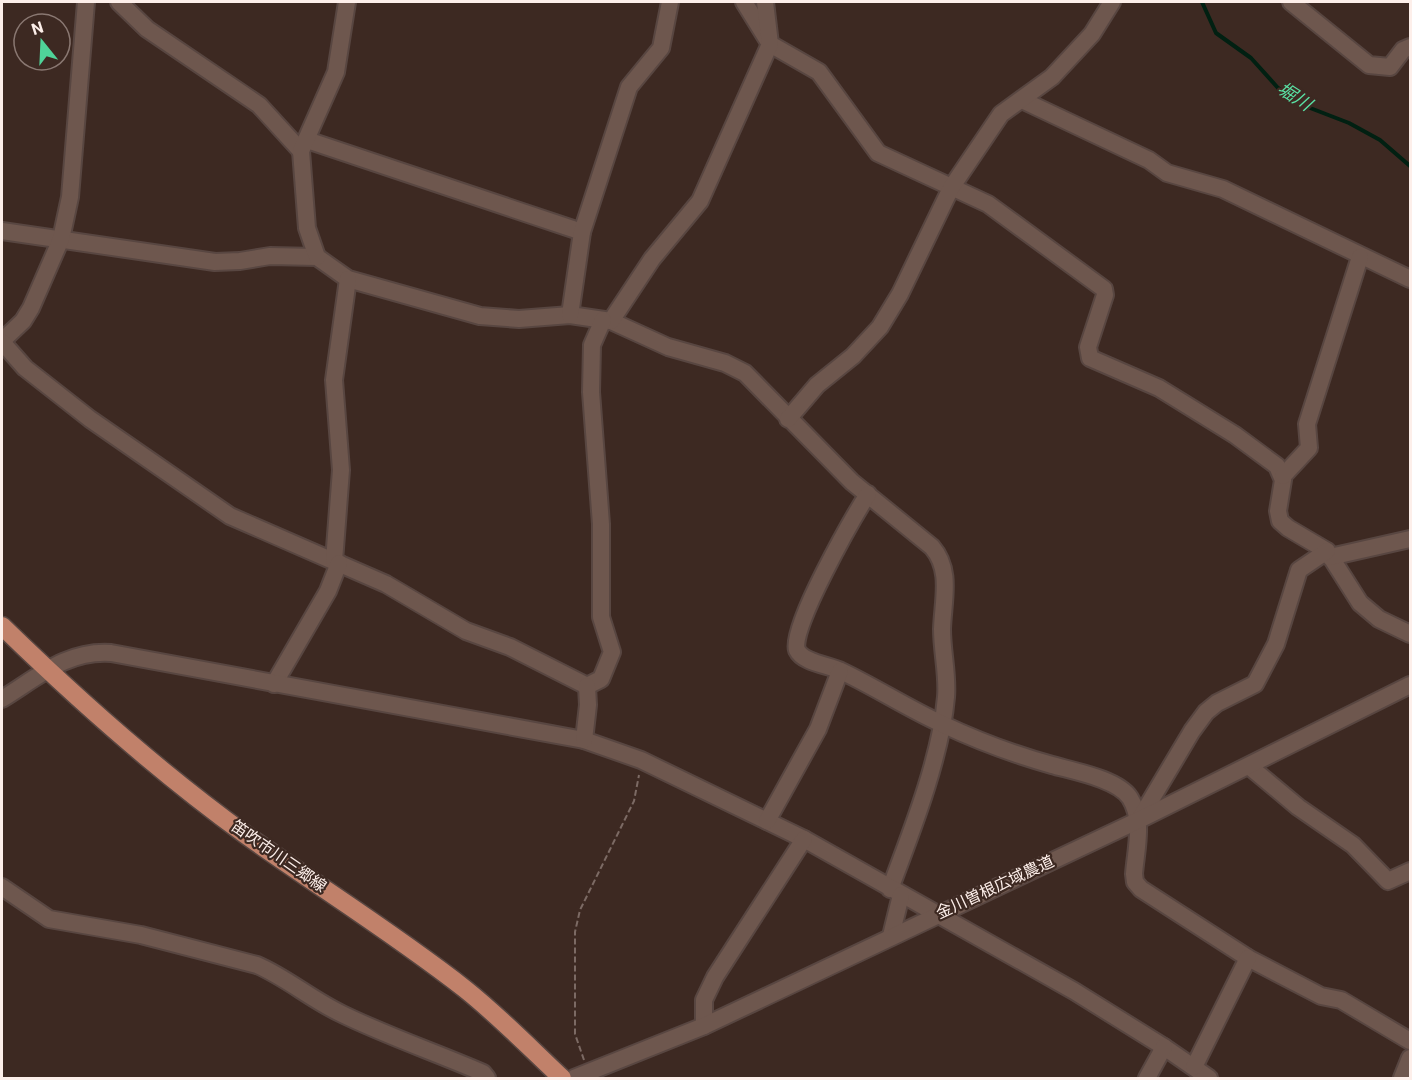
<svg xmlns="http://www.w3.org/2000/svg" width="1412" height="1080" viewBox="0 0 1412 1080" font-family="Roboto,'Noto Sans JP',sans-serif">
	<rect width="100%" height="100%" fill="#3d2922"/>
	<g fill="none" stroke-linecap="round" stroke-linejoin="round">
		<polyline stroke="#012012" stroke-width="4" points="1202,2 1216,33 1251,58 1278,88 1305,106 1349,123 1380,140 1410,166"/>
		<g stroke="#584641" stroke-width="20">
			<g id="minor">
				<polyline points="119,2 147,29 259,105 301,151"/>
				<polyline points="744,2 770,44 819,72 878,153 988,204 1104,289 1105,295 1088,347 1090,358 1159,388 1235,435 1277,466 1283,480 1278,511 1280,521 1288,528 1327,551 1360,603 1379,619 1410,634"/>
				<polyline points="1291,2 1369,65 1390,67 1403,50 1410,47"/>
				<polyline points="1022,100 1149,160 1167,173 1223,189 1410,279"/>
				<polyline points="307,140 582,232"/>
				<path d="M 2,231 L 215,262 L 240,261 L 270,256 L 317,257 L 348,279 L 480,316 L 519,319 L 570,315 L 611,321 L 668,347 L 725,363 L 745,373 L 852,482 L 932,547 C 952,570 943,600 942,629 C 942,652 948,675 946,697 C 941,757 911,833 890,889"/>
				<polyline points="317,257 307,228 301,151 336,72 347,2"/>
				<polyline points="570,315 582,232 629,87 661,48 670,2"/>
				<polyline points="611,321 652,259 700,201 770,44 765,2"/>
				<polyline points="2,341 23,321 31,308 61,239 70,197 86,2"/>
				<polyline points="2,342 25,368 90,419 230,516 386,584 466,631 510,647 587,686"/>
				<polyline points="788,419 817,385 853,356 880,327 900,294 951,188 1001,114 1052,77 1092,34 1112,2"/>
				<polyline points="1283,476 1309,448 1307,424 1360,257"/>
				<path d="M 868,494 C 854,516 789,629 797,650 C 803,663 829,665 841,671 C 875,687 907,708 942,724 C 976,740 1016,755 1052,765 C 1073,771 1118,779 1130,798 C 1144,820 1136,849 1134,874 L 1135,882 L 1141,889 L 1248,958 L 1321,996 L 1341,1000 L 1410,1041"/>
				<polyline points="1330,557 1410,539"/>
				<polyline points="334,561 341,470 334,380 348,279"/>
				<polyline points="274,684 328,591 339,563"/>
				<polyline points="587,686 601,679 612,652 601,617 601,524 591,392 592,345 603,320"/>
				<path d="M 2,699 C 38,677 67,650 111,653 L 584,740 L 641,760 L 804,839 L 1074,991 L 1164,1047 L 1209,1078"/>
				<polyline points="584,740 588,705 587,686"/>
				<polyline points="1249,766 1298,807 1353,845 1388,881 1410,871"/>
				<polyline points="1139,820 1192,731 1206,712 1217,703 1255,684 1276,644 1299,570 1327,551"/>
				<polyline points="767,821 818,729 840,671"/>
				<path d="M 2,887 L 49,919 L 141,935 L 257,965 C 287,978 312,1000 342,1014 C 387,1036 437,1053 483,1073 L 487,1078"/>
				<polyline points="891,936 901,895"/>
				<polyline points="704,1026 704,1000 715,977 804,839"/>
				<polyline points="1194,1067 1248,958"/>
				<polyline points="574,1078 704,1026 1139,820 1410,685"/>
				<polyline points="1147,1078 1164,1047"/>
				<polyline points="1402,1078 1410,1058"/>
			</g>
		</g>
		<g stroke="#584641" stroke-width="21">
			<path id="major" d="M 2,626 C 78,700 159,772 246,835 C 319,887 395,934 465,989 C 499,1016 530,1048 562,1078"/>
		</g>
		<polyline stroke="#7c6a64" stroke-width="2" stroke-dasharray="6 3" stroke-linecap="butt" points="584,1060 575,1034 575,932 580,910 634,801 639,775"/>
		<use href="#minor" stroke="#6e574e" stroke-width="16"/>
		<use href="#major" stroke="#c1816a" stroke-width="18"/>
	</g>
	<g text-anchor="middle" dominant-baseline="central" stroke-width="4.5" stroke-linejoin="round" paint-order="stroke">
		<g font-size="16" fill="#fdefea" stroke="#3d2922">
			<text transform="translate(279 856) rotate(35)">笛吹市川三郷線</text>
			<text transform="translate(995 887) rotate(-25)">金川曽根広域農道</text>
		</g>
		<g font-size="18" font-style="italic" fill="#5ae2a5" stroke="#3d2922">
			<text transform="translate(1295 96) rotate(33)">堀川</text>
		</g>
	</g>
	<rect width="1412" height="1080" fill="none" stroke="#fdefea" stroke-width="6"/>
	<g transform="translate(42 42) rotate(342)"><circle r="28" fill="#3d2922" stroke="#8a7872" stroke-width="1.5"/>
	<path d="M0-4.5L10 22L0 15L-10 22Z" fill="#4fd399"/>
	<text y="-9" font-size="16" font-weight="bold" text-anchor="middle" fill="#fdefea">N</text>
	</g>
</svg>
